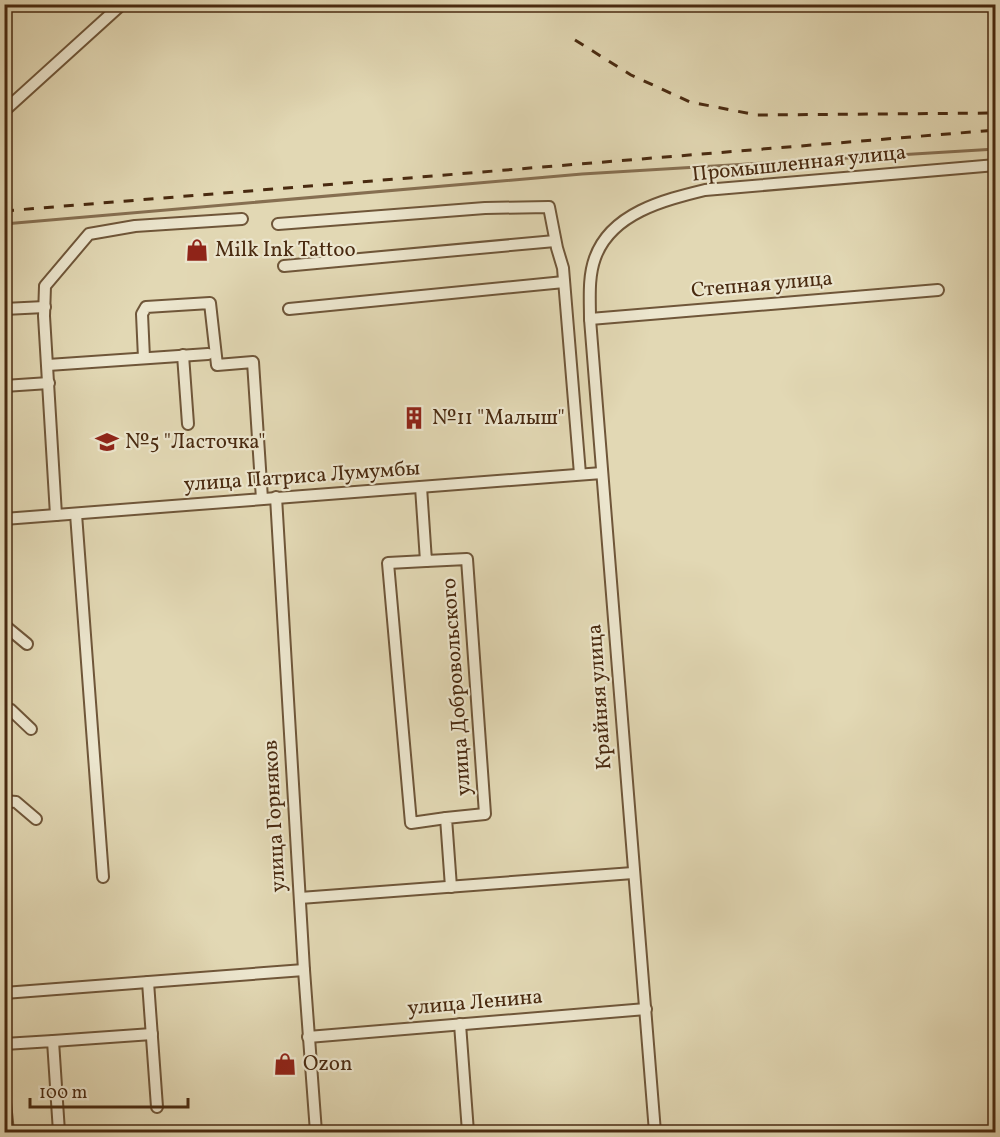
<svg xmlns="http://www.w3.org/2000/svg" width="1000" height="1137" viewBox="0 0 1000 1137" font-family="Vollkorn,serif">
	<rect width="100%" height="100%" fill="#e2d8b4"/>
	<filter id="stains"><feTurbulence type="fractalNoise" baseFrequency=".00333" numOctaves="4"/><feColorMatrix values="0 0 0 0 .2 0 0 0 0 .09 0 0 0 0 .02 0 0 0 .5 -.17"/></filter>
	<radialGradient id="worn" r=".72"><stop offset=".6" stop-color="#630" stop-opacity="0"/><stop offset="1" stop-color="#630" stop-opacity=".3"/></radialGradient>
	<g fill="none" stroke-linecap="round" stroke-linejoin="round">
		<polyline stroke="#866f51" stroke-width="3" points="4,224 582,174 996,149"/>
		<g stroke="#6f5639" stroke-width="14">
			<g id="minor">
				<polyline points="4,111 122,4"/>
				<polyline points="278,224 485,208 549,207 557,248 563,268 580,474"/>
				<polyline points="284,266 555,241"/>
				<polyline points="4,309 45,307"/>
				<polyline points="289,309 564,282"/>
				<polyline points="590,319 938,290"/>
				<polyline points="183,355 188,424"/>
				<polyline points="144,358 142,314 146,307 210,303 217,365 253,362 262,499"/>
				<polyline points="48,365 208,354"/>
				<polyline points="4,386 49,383"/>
				<polyline points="421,487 426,561 467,559 485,814 446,818 451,887"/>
				<polyline points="276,497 304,970 316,1132"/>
				<polyline points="76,514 103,877"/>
				<polyline points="56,515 44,316 45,286 89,234 135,226 242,219"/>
				<polyline points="4,519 602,473"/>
				<polyline points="426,561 388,563 411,823 446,818"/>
				<polyline points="4,625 27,644"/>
				<polyline points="4,709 11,710 31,729"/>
				<polyline points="4,801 16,802 36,819"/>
				<polyline points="300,898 633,873"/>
				<polyline points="148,982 157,1107"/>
				<polyline points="4,993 304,970"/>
				<polyline points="460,1024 468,1132"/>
				<polyline points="308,1037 646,1009"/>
				<polyline points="53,1041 152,1034"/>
				<polyline points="4,1044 53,1041 59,1132"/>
				<polyline points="4,1093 8,1132"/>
				<path d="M 655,1132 L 590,319 C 590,299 588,277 595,258 C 611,213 664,200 705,190 L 996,165"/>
			</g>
		</g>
		<use href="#minor" stroke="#ece6ce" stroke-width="10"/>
		<g stroke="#492a10" stroke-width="3" stroke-dasharray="10 10" stroke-linecap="butt">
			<polyline points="575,40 631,75 690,102 757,115 996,113"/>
			<polyline points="4,211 996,130"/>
		</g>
	</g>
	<defs>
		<g id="shop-bare" transform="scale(1.8)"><path d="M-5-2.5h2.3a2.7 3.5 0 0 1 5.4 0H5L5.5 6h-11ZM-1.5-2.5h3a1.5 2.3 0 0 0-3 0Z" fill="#8f2418" stroke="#ece6ce" stroke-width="2.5" paint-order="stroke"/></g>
		<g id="building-bare" transform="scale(1.8)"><path d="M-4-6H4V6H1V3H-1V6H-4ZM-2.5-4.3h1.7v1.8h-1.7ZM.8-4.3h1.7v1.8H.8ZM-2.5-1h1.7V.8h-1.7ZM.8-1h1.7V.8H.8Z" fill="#8f2418" stroke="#ece6ce" stroke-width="2.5" paint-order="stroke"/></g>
		<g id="school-bare" transform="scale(1.8)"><path d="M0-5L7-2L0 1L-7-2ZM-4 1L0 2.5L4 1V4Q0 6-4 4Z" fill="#8f2418" stroke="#ece6ce" stroke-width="2.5" paint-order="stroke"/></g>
	</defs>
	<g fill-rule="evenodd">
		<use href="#shop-bare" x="197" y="250"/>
		<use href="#building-bare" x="414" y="418"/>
		<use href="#school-bare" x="107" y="442"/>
		<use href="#shop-bare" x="285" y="1064"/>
	</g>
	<g text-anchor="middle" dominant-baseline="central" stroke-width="4.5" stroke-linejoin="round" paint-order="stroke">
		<g font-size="21" fill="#492a10" stroke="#ece6ce">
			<text transform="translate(799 164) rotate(-6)">Промышленная улица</text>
			<text transform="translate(762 285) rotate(-5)">Степная улица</text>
			<text transform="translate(302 477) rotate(-4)">улица Патриса Лумумбы</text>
			<text transform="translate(457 687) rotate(-94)">улица Добровольского</text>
			<text transform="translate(600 697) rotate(-94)">Крайняя улица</text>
			<text transform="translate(275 816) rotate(-93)">улица Горняков</text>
			<text transform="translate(475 1003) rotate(-5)">улица Ленина</text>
		</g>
		<g font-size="21" fill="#492a10" stroke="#ece6ce" text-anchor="start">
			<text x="215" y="250">Milk Ink Tattoo</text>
			<text x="432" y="418">№11 "Малыш"</text>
			<text x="125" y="442">№5 "Ласточка"</text>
			<text x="303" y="1064">Ozon</text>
		</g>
	</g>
	<rect width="1000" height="1137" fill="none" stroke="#e2d8b4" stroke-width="24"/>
	<rect x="6" y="6" width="988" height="1125" fill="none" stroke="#492a10" stroke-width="3"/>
	<rect x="12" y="12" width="976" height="1113" fill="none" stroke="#492a10" stroke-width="1.5"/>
	<path d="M30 1098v9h158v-9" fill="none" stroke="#492a10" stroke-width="3"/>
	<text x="39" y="1098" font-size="18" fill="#492a10" stroke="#ece6ce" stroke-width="4.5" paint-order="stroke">100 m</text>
	<rect width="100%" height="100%" filter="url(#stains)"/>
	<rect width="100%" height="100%" fill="url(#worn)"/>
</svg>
